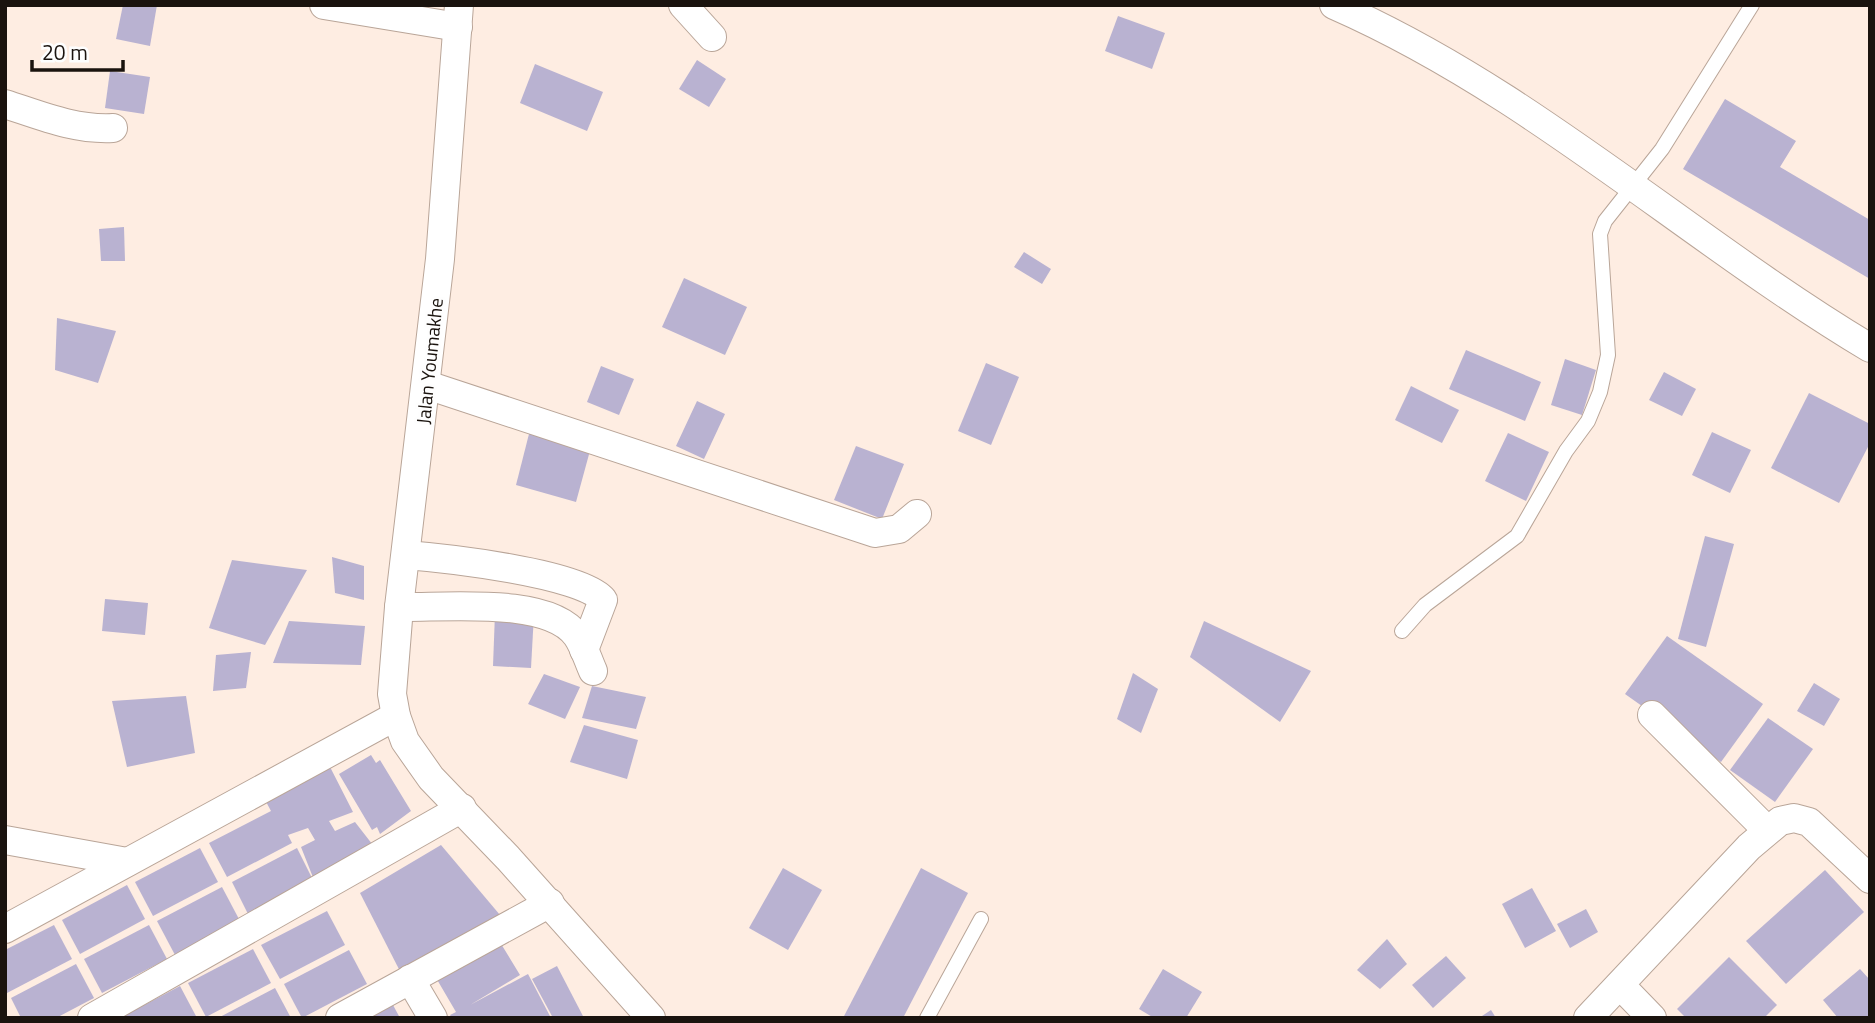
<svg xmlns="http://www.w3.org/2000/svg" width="1875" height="1023" viewBox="0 0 1875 1023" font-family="'Titillium Web',sans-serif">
	<rect width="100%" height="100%" fill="#feede2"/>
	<g fill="#b9b2d1">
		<polygon points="123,5 157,5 150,46 116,39"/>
		<polygon points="1118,16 1165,33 1152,69 1105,51"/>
		<polygon points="697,60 726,79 709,107 679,89"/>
		<polygon points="535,64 603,92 587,131 520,103"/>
		<polygon points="110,71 150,77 144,114 105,108"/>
		<polygon points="1725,99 1796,141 1780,167 1870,220 1870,279 1683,169"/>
		<polygon points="124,227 125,261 101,261 99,229"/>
		<polygon points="1024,252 1051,269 1042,284 1014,267"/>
		<polygon points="684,278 747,307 725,355 662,327"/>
		<polygon points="57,318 116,331 98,383 55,370"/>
		<polygon points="1466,350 1541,382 1525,421 1449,389"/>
		<polygon points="1565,359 1596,370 1582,415 1551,405"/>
		<polygon points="986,363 1019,377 991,445 958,431"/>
		<polygon points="601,366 634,379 619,415 587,402"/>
		<polygon points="1664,372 1696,389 1682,416 1649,400"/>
		<polygon points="1411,386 1459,410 1442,443 1395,420"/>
		<polygon points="1809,393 1870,424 1870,443 1839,503 1771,468"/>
		<polygon points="697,401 725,414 704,459 676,446"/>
		<polygon points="530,430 591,447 576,502 516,485"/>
		<polygon points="1712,432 1751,450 1730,493 1692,475"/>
		<polygon points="1508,433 1549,452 1526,501 1485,481"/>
		<polygon points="856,446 904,464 882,519 834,500"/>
		<polygon points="1705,536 1734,544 1706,647 1678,639"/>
		<polygon points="332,557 364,566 364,600 335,593"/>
		<polygon points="232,560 307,570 265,645 209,628"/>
		<polygon points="105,599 148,603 145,635 102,631"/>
		<polygon points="495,613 534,614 531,668 493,666"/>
		<polygon points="289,621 365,626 361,665 273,663"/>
		<polygon points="1204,621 1311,671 1280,722 1190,657"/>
		<polygon points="1667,636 1763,704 1721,762 1625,694"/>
		<polygon points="251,652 246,688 213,691 216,655"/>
		<polygon points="1133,673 1158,689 1141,733 1117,719"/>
		<polygon points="544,674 580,687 565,719 528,704"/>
		<polygon points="1814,683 1840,699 1824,726 1797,711"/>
		<polygon points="592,686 646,697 636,729 582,718"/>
		<polygon points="186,696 195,753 127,767 112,701"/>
		<polygon points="1768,718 1813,749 1775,802 1730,770"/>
		<polygon points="584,725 638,740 627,779 570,762"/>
		<polygon points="371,755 376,763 380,760 411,811 380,834 377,827 372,830 339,774"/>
		<polygon points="328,763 353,812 329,821 335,831 355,822 376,849 316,885 301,847 315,840 308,828 288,835 292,843 227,877 209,843 271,811 264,798"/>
		<polygon points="441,845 500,915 404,979 360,893"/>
		<polygon points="200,848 218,882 153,916 135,882"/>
		<polygon points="297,848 314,882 249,916 232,882"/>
		<polygon points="783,868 822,890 788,950 749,928"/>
		<polygon points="921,868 968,893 903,1018 843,1018"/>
		<polygon points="1825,870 1864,912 1786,984 1746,941"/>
		<polygon points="127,885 145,919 80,954 62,920"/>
		<polygon points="222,887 240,921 175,955 157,921"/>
		<polygon points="1532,888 1556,931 1525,948 1502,904"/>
		<polygon points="1586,909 1598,932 1570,948 1557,924"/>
		<polygon points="327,911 345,945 280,979 261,945"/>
		<polygon points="54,925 72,959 7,993 5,950"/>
		<polygon points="149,925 167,959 102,993 84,959"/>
		<polygon points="495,934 520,975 470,1005 528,974 551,1018 452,1018 450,1015 456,1012 432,971"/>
		<polygon points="1387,939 1407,964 1380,989 1357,970"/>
		<polygon points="253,949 271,983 206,1017 188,983"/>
		<polygon points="349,950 367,984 302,1018 284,984"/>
		<polygon points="1446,956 1466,978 1433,1008 1412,985"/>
		<polygon points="1729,957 1777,1005 1764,1018 1686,1018 1677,1009"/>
		<polygon points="76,964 94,998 56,1018 21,1018 11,998"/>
		<polygon points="557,966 584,1018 553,1018 532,979"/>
		<polygon points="1163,969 1202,992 1186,1018 1154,1018 1139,1009"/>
		<polygon points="1860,969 1870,980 1870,1015 1866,1018 1838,1018 1823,1000"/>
		<polygon points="180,986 197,1018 120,1018"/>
		<polygon points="275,988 291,1018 218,1018"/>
		<polygon points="393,1005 400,1018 369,1018"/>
		<polygon points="1491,1010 1496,1018 1479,1018"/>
	</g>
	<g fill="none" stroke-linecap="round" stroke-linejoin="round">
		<g stroke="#b9a598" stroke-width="16">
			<g id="service">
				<polyline points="1402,631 1425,605 1517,536 1566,451 1588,421 1600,392 1608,355 1600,234 1605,221 1662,149 1752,5"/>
				<polyline points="927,1018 981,919"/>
			</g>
		</g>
		<g stroke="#b9a598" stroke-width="30">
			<g id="minor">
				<polyline points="324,5 458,27"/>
				<polyline points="459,5 440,259 399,607 392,694 396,716 405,741 431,778 508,858 651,1018"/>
				<polyline points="683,5 712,37"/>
				<path d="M 1334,5 C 1530,91 1688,239 1870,348"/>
				<path d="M 5,104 C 42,116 75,130 113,128"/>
				<polyline points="427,385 875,533 899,529 917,514"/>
				<path d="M 406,555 C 444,558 582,573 603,600 L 584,650"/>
				<path d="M 399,607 C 444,608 549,596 577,636 C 584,646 588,660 593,671"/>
				<polyline points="1652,715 1767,830"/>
				<polyline points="5,840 127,862"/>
				<polyline points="5,929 396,716"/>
				<polyline points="410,979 433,1018"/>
				<polyline points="1620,985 1652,1018"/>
				<polyline points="92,1018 462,808"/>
				<polyline points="340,1018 550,903"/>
				<polyline points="1588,1018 1749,847 1780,821 1794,818 1809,822 1870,879"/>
			</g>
		</g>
		<use href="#service" stroke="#fff" stroke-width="14"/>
		<use href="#minor" stroke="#fff" stroke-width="28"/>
	</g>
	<g text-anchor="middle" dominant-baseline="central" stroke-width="6" stroke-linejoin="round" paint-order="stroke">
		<g font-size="19" fill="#1a130e" stroke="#fefefe">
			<text transform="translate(429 361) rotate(-84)">Jalan Youmakhe</text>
		</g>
	</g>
	<rect width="1875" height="1023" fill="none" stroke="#1a130e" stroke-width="14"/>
	<path d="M32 60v10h91v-10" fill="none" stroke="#1a130e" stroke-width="3.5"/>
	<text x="42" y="60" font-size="21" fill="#1a130e" stroke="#fefefe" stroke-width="5" paint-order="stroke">20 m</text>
</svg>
